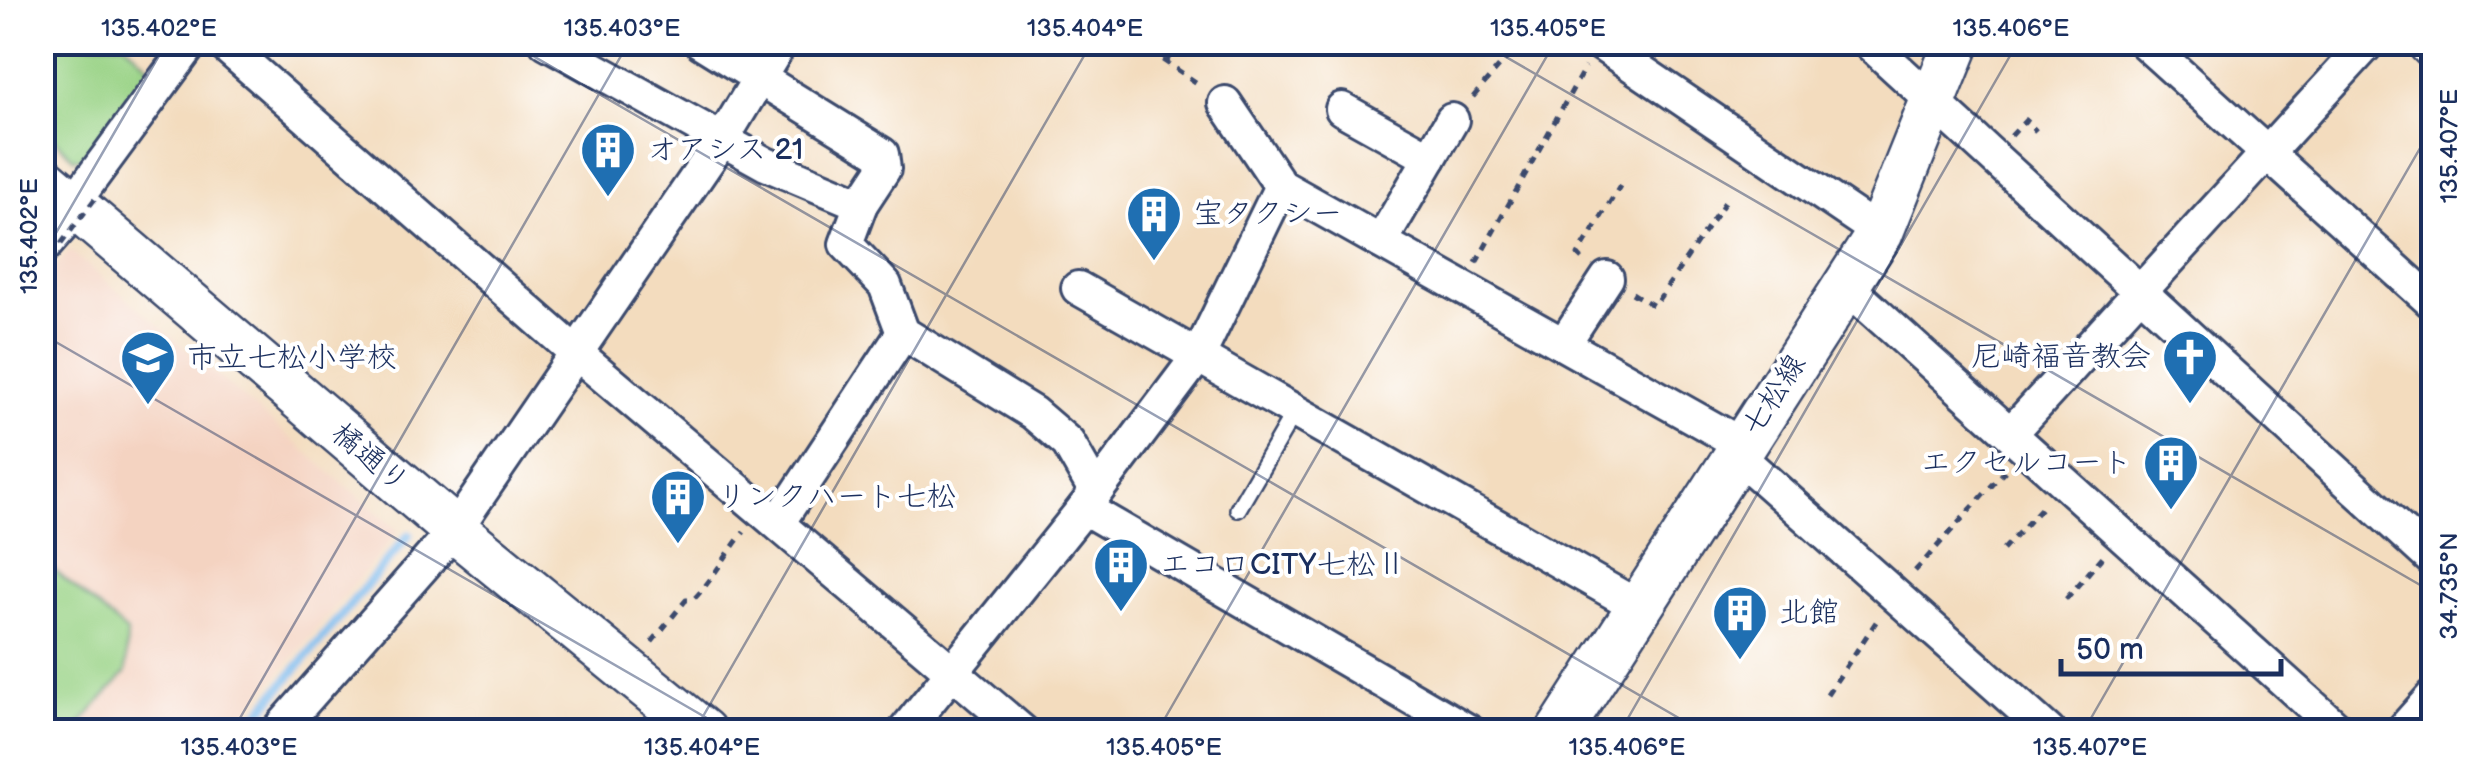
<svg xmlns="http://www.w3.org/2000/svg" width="2476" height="774" viewBox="0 0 2476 774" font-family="'Balsamiq Sans','Klee One',sans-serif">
	<rect width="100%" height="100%" fill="#fff"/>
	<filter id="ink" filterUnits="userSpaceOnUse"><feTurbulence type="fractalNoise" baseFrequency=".01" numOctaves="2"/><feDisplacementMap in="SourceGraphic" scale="20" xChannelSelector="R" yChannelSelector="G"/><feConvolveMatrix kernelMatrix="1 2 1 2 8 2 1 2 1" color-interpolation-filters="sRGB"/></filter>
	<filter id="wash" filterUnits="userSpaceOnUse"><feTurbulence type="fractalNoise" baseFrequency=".0048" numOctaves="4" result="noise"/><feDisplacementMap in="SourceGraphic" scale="40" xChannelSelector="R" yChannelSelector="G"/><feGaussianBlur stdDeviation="2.25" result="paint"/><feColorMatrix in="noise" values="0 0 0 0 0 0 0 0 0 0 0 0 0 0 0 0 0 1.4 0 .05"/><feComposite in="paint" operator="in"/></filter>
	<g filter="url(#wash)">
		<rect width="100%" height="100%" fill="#f3dcbe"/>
		<polygon fill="#f4d3c1" points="70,250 399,531 231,731 43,732 43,282"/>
		<g fill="#9ad386" stroke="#5a8172" stroke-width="2.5">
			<polygon points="42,43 125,43 151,68 91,157 74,159 43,128"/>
			<polygon points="42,560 127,632 126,672 74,731 43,731"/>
		</g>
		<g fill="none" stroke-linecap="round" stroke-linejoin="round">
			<polyline stroke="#76b6ea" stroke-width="9" points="243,732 409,535"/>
		</g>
	</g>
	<g filter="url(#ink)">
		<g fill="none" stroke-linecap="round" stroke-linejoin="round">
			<g stroke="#3b496c" stroke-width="20">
				<polyline id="lane" points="1238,509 1295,411"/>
			</g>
			<g stroke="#3b496c" stroke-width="38">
				<g id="street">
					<polyline points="221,42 574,351 1023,732"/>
					<polyline points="546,42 766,164 861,204"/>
					<polyline points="701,42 882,154 884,169 861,204 846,244 885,285 903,333 1033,413 1068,443 1096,492"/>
					<polyline points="1598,42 1880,233"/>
					<polyline points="1868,42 2434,561"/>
					<polyline points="2144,42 2434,304"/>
					<polyline points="1225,103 1281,186 1741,444"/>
					<polyline points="1342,109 1430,158"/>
					<polyline points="72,205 192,42"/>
					<polyline points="1381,242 1452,120"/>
					<polyline points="42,249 77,209"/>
					<polyline points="1846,286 2341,732"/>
					<polyline points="1078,288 1641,608"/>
					<polyline points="1565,342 1607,278"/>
					<polyline points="2011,433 2369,42"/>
					<polyline points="1736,454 2049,732"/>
					<polyline points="1084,508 1470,732"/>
					<polyline points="778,523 903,333"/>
					<polyline points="277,732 455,530 722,140 781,42"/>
					<polyline points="904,732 1084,508 1199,355 1281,186"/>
					<polyline points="2401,732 2434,695"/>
				</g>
			</g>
			<g stroke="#3b496c" stroke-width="50">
				<g id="secondary">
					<polyline points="2430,42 2434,46"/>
					<polyline points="42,178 455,530 703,732"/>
					<polyline points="1559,732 1880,233 1957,42"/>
				</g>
			</g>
			<g stroke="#3b496c" stroke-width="5" stroke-dasharray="8 8" stroke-linecap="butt">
				<polyline points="1136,42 1200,85"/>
				<polyline points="1167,61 1176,42"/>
				<polyline points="1473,97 1520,42"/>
				<polyline points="2011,136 2026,120 2036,131"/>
				<polyline points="1582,259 1578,255 1620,186"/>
				<polyline points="1476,263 1585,67"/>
				<polyline points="1632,293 1654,306 1725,202"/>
				<polyline points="2003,550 2043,506"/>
				<polyline points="1915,571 2005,471"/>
				<polyline points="2066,599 2104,555"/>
				<path d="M 652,642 L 686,600 L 693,600 C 714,578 725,555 744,532"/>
				<polyline points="1827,695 1878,619"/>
			</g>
			<use href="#lane" stroke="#fff" stroke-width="15"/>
			<use href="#street" stroke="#fff" stroke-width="32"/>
			<use href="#secondary" stroke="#fff" stroke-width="45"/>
			<polyline stroke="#3b496c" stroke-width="5" stroke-dasharray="8 8" stroke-linecap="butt" points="61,244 97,196"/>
		</g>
	</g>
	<path fill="none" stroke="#1b2f5e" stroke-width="2.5" stroke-opacity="0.45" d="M 509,42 L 1703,732M 1480,42 L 2434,593M 42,257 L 167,42M 42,334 L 731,732M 232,732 L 629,42M 694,732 L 1092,42M 1157,732 L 1555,42M 1620,732 L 2018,42M 2083,732 L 2434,124"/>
	<defs>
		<g id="building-pin" transform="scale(2.875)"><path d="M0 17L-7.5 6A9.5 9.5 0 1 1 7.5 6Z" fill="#1f6fb2" stroke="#fff"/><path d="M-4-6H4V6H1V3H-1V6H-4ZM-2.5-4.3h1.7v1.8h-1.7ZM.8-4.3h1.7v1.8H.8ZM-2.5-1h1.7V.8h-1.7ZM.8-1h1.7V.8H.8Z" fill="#fff"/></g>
		<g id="church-pin" transform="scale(2.875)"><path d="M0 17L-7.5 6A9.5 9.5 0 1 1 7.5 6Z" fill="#1f6fb2" stroke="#fff"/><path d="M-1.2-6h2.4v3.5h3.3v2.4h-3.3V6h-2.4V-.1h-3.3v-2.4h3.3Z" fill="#fff"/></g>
		<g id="school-pin" transform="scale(2.875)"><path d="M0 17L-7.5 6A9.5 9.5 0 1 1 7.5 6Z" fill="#1f6fb2" stroke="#fff"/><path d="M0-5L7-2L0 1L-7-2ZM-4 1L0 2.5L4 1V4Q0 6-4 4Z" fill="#fff"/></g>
	</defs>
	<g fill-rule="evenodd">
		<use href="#building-pin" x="608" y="150"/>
		<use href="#building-pin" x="1154" y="214"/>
		<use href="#church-pin" x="2190" y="357"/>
		<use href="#school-pin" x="148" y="358"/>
		<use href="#building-pin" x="2171" y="463"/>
		<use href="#building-pin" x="678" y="497"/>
		<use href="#building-pin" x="1121" y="565"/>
		<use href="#building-pin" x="1740" y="613"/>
	</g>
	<g text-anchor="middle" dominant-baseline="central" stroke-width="8" stroke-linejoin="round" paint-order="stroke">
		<g font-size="30" fill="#1b2f5e" stroke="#fff" text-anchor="start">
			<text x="647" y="150">オアシス 21</text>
			<text x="1193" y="214">宝タクシー</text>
			<text x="2151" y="357" text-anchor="end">尼崎福音教会</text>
			<text x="187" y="358">市立七松小学校</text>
			<text x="2132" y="463" text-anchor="end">エクセルコート</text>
			<text x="717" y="497">リンクハート七松</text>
			<text x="1160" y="565">エコロCITY七松Ⅱ</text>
			<text x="1779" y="613">北館</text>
		</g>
		<g font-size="30" fill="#1b2f5e" stroke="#fff">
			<text transform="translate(1774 395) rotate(-57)">七松線</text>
			<text transform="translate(370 458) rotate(40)">橘通り</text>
		</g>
	</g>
	<rect width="2476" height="774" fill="none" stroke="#fff" stroke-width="110"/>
	<path d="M2061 659v15h220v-15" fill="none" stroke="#1b2f5e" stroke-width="5"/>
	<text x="2076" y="659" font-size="30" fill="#1b2f5e" stroke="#ffffff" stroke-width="8" paint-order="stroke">50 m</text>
	<rect x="55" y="55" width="2366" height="664" fill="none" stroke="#1b2f5e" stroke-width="4"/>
	<g font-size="25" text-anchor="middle" fill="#1b2f5e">
		<text x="159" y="36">135.402°E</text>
		<text x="622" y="36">135.403°E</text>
		<text x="1085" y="36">135.404°E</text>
		<text x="1548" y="36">135.405°E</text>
		<text x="2011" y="36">135.406°E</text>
		<text transform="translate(2448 146) rotate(-90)" y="9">135.407°E</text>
		<text transform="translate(28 236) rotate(-90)" y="9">135.402°E</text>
		<text transform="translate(2448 586) rotate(-90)" y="9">34.735°N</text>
		<text x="239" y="755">135.403°E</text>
		<text x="702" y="755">135.404°E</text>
		<text x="1164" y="755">135.405°E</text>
		<text x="1627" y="755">135.406°E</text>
		<text x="2090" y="755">135.407°E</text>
	</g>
</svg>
